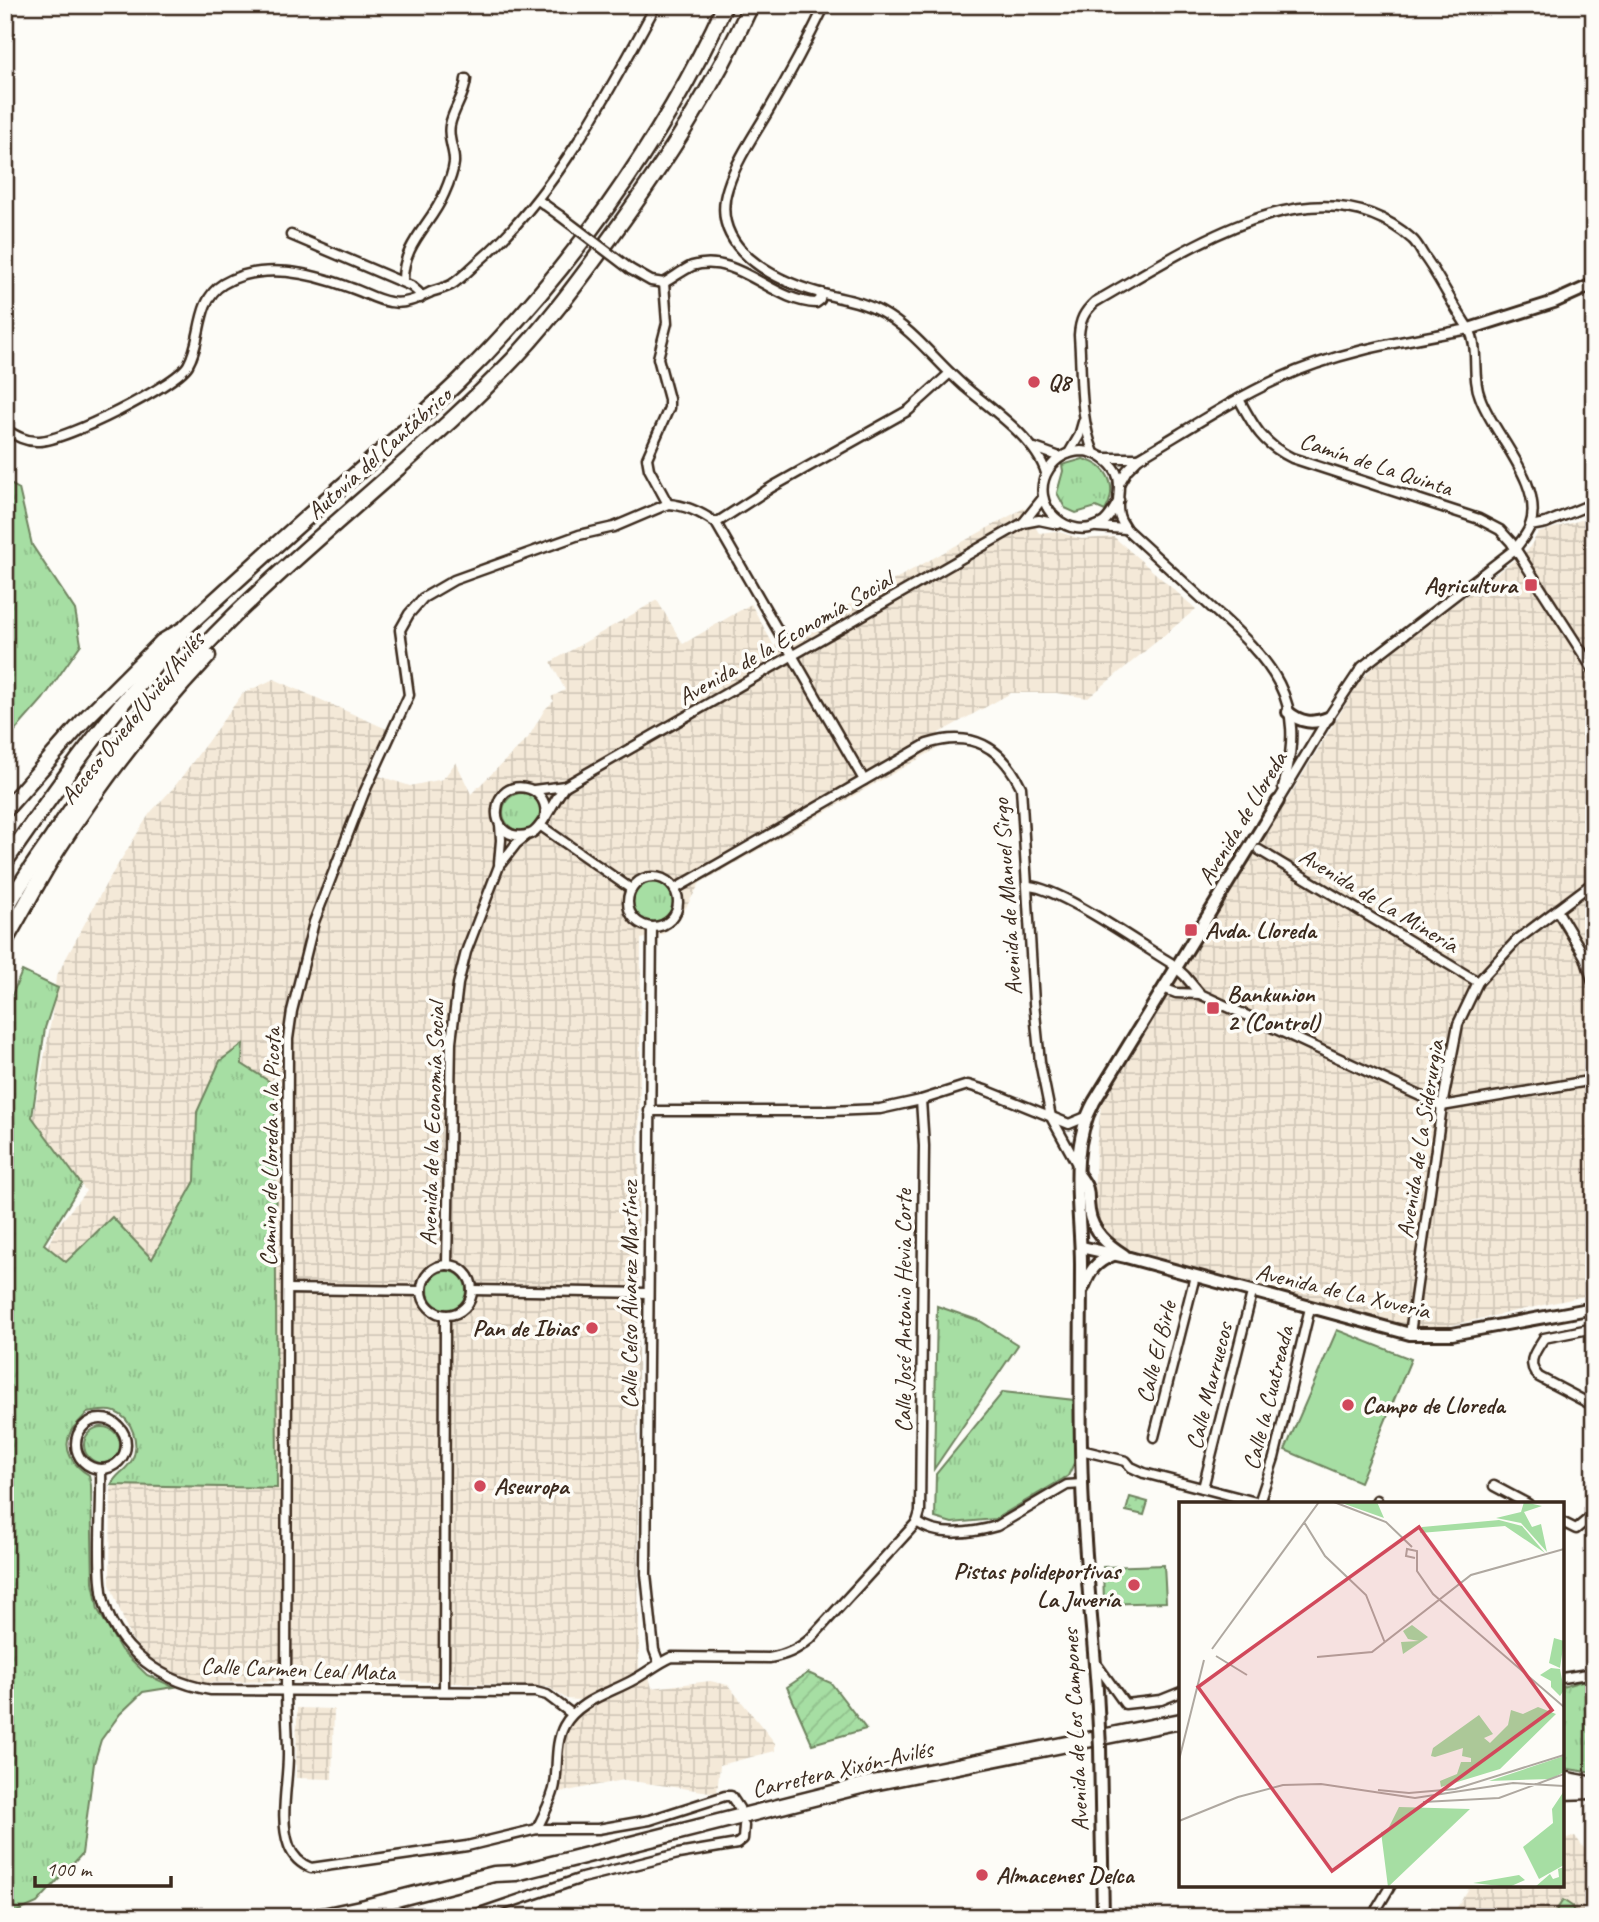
<svg xmlns="http://www.w3.org/2000/svg" width="1599" height="1922" viewBox="0 0 1599 1922" font-family="Caveat,sans-serif">
	<defs>
		<pattern id="industrial-grid" width="8" height="8" patternUnits="userSpaceOnUse" patternTransform="scale(1.75)"><rect width="8" height="8" fill="#f4e9d8"/><path d="M0 4h8M4 0v8" fill="none" stroke="#d2c8b9"/></pattern>
		<pattern id="grass-tufts" width="24" height="20" patternUnits="userSpaceOnUse" patternTransform="scale(1.75)"><rect width="24" height="20" fill="#a6dea3"/><path d="M3 7l-1-3M5 7V3M7 7l1-3M15 17l-1-3M17 17v-4M19 17l1-3" fill="none" stroke="#90bf8c"/></pattern>
		<pattern id="park-dots" width="8" height="8" patternUnits="userSpaceOnUse" patternTransform="scale(1.75)"><rect width="8" height="8" fill="#a6dea3"/><path d="M2 2h.1M6 6h.1" fill="none" stroke="#90bf8c" stroke-width="1.8" stroke-linecap="round"/></pattern>
		<pattern id="garden-furrows" width="10" height="10" patternUnits="userSpaceOnUse" patternTransform="scale(1.75)"><rect width="10" height="10" fill="#a6dea3"/><path d="M-1 1l2-2M0 10L10 0M9 11l2-2" fill="none" stroke="#90bf8c"/></pattern>
	</defs>
	<rect width="100%" height="100%" fill="#fdfcf7"/>
	<filter id="ink" filterUnits="userSpaceOnUse"><feTurbulence type="fractalNoise" baseFrequency=".0143" numOctaves="2"/><feDisplacementMap in="SourceGraphic" scale="14" xChannelSelector="R" yChannelSelector="G"/><feConvolveMatrix kernelMatrix="1 2 1 2 8 2 1 2 1" color-interpolation-filters="sRGB"/></filter>
	<g filter="url(#ink)">
		<g fill="url(#industrial-grid)">
			<polygon points="1024,508 1039,533 1056,531 1081,539 1114,537 1196,609 1088,698 1056,693 1011,693 939,733 938,748 700,883 677,923 663,934 641,939 638,1314 639,1671 579,1700 567,1699 548,1687 362,1679 196,1683 168,1670 144,1653 130,1637 110,1584 111,1485 277,1488 242,1064 243,1043 220,1061 199,1187 154,1262 72,1265 46,1249 57,1227 86,1191 32,1124 52,1016 56,977 107,882 150,813 175,786 243,693 274,679 389,730 367,772 410,786 443,779 456,762 471,794 528,738 545,709 554,701 551,697 565,690 551,662 657,600 683,644 751,604 774,646"/>
			<polygon points="1594,516 1594,1294 1420,1332 1128,1249 1100,1230 1094,1203 1096,1149 1101,1106 1358,684 1379,660 1528,550 1538,533"/>
			<polygon points="649,1677 652,1688 710,1681 728,1685 775,1743 775,1751 720,1765 717,1793 624,1780 557,1793 559,1750 565,1729 575,1718 595,1704"/>
			<polygon points="297,1708 334,1709 332,1779 296,1778"/>
			<polygon points="1575,1836 1584,1848 1594,1849 1594,1917 1575,1917 1572,1906 1563,1900 1552,1917 1451,1917 1471,1885 1562,1885 1562,1839"/>
		</g>
		<g fill="url(#grass-tufts)" stroke="#708460" stroke-width="2">
			<path d="M 1083,459 C 1110,466 1118,488 1105,511 L 1096,507 L 1076,513 L 1065,508 L 1057,493 L 1063,471 L 1062,465 Z"/>
			<polygon points="5,481 19,489 32,545 75,610 81,644 43,699 5,742"/>
			<circle cx="522" cy="812" r="19"/>
			<circle cx="653" cy="902" r="20"/>
			<path d="M 22,971 L 58,988 L 45,1028 L 32,1117 L 81,1184 L 44,1244 L 66,1262 L 112,1217 L 152,1259 L 195,1181 L 197,1112 L 220,1061 L 243,1044 L 242,1064 L 275,1085 L 277,1488 L 111,1485 C 116,1474 126,1471 132,1460 C 140,1444 133,1419 115,1412 C 106,1409 96,1412 87,1413 C 82,1419 75,1425 71,1431 C 61,1450 74,1466 89,1475 L 91,1485 L 93,1581 L 98,1610 L 121,1650 L 147,1675 L 174,1687 L 143,1692 L 120,1714 L 101,1740 L 94,1763 L 82,1854 L 37,1903 L 5,1917 L 5,1012 Z"/>
			<circle cx="447" cy="1290" r="19"/>
			<polygon points="937,1306 980,1321 1018,1345 934,1469"/>
			<polygon points="1003,1392 1074,1400 1076,1459 1068,1476 995,1519 952,1523 935,1518 936,1474"/>
			<circle cx="102" cy="1445" r="18"/>
			<polygon points="1582,1681 1594,1681 1594,1773 1562,1768 1562,1687"/>
			<polygon points="1563,1900 1572,1906 1575,1917 1552,1917"/>
		</g>
		<polygon fill="url(#park-dots)" stroke="#708460" stroke-width="2" points="1130,1497 1148,1502 1144,1515 1126,1511"/>
		<polygon fill="url(#garden-furrows)" stroke="#708460" stroke-width="2" points="808,1673 831,1683 866,1729 812,1744 787,1687"/>
		<g fill="#a6dea3" stroke="#708460" stroke-width="2">
			<polygon points="1337,1330 1411,1359 1360,1482 1285,1450"/>
			<polygon points="1164,1565 1166,1602 1104,1604 1103,1567"/>
		</g>
		<g fill="none" stroke-linecap="round" stroke-linejoin="round">
			<g stroke="#3b2a1e" stroke-width="13">
				<g id="street">
					<path d="M 825,5 C 808,40 790,74 770,108 C 755,134 737,159 728,187 C 708,247 773,280 820,293 C 841,299 862,301 881,312 C 914,330 936,362 964,386 C 991,409 1036,439 1046,473"/>
					<polyline points="538,200 559,215"/>
					<polyline points="291,235 411,286 418,292 420,298"/>
					<path d="M 630,269 L 651,281 L 664,283 C 673,278 683,270 692,266 C 738,252 771,301 816,303 L 820,300 L 821,293"/>
					<path d="M 403,282 C 402,244 431,225 444,194 C 448,185 453,173 454,163 C 455,150 447,139 450,125 C 453,109 465,96 466,79"/>
					<polyline points="664,283 667,323 658,358 669,399 669,408 647,458 649,469 668,504"/>
					<path d="M 1239,399 C 1254,427 1262,443 1292,458 L 1479,519 L 1500,530 L 1511,542 L 1594,671"/>
					<path d="M 5,429 C 16,436 26,442 39,441 C 65,441 175,386 188,365 C 203,340 195,301 223,284 C 262,261 311,273 351,288 C 364,292 376,300 390,302 C 405,305 418,298 431,292 C 437,290 444,288 451,285 C 461,279 470,269 479,261 C 554,197 609,92 656,5"/>
					<polyline points="1035,448 1060,457"/>
					<polyline points="1069,453 1079,436 1083,422"/>
					<path d="M 1094,453 C 1079,417 1082,375 1079,335 C 1080,320 1084,312 1095,302 C 1182,253 1318,155 1412,239 C 1417,243 1420,250 1424,256 C 1441,279 1452,305 1469,329 C 1480,350 1471,375 1480,397 C 1493,435 1545,484 1530,526 C 1527,535 1520,542 1515,549 L 1362,667 L 1328,718 L 1278,801"/>
					<polyline points="1104,458 1139,458"/>
					<path d="M 1119,484 L 1127,470 L 1139,458 C 1185,431 1230,401 1278,379 C 1338,351 1404,341 1469,329"/>
					<path d="M 1119,500 C 1115,507 1111,516 1104,522 C 1069,545 1026,504 1049,469 C 1056,458 1067,452 1081,451 C 1095,451 1109,460 1116,472 C 1123,486 1115,501 1119,515 C 1120,520 1124,525 1126,529 C 1154,555 1182,580 1210,606 C 1271,661 1309,698 1283,787"/>
					<polyline points="716,523 772,487 909,410 950,373"/>
					<polyline points="1023,523 1039,520 1058,524"/>
					<polyline points="1530,526 1546,523 1594,503"/>
					<polyline points="1097,527 1126,529"/>
					<polyline points="534,790 565,786 1023,523 1043,498"/>
					<path d="M 545,817 C 551,783 499,775 497,810 C 496,817 499,825 504,830 C 511,836 521,837 530,834 C 542,830 554,799 565,786"/>
					<polyline points="541,826 631,889"/>
					<polyline points="1259,850 1478,982"/>
					<polyline points="499,863 501,840 500,824"/>
					<circle cx="653" cy="902" r="25"/>
					<path d="M 1029,886 C 1062,889 1139,944 1171,963 L 1185,976 L 1200,994 L 1442,1106 L 1594,1080"/>
					<path d="M 675,889 L 927,744 C 972,730 1001,746 1021,787 L 1034,1003 L 1040,1062 L 1051,1117 L 1077,1164"/>
					<polyline points="1557,910 1585,957 1594,986"/>
					<polyline points="652,927 646,1574 654,1650 659,1663"/>
					<polyline points="1163,988 1176,993 1200,994"/>
					<polyline points="649,1111 830,1111 880,1109 921,1100 968,1085 985,1090 1069,1124 1086,1117"/>
					<polyline points="447,1265 451,1042 458,984 466,952 499,866 516,844 527,835"/>
					<circle cx="447" cy="1290" r="25"/>
					<polyline points="288,1289 422,1291"/>
					<polyline points="472,1290 648,1293"/>
					<path d="M 1594,1328 L 1544,1338 C 1535,1352 1525,1363 1539,1377 L 1594,1406"/>
					<polyline points="1410,1334 1442,1106 1458,1024 1478,982 1517,940 1594,882"/>
					<circle cx="101" cy="1444" r="25"/>
					<polyline points="1154,1437 1195,1276"/>
					<polyline points="1081,1450 1126,1461 1131,1467 1144,1473 1256,1502 1260,1500 1274,1458 1310,1308"/>
					<path d="M 101,1469 C 102,1507 98,1545 101,1582 C 105,1641 156,1681 211,1690 L 535,1692 L 547,1695 L 572,1714"/>
					<polyline points="1494,1486 1528,1504"/>
					<polyline points="1203,1488 1252,1293"/>
					<polyline points="1375,1504 1377,1500"/>
					<polyline points="917,1522 920,1512 924,1146 921,1100"/>
					<polyline points="1562,1522 1576,1529 1594,1514"/>
					<polyline points="1095,1662 1125,1704 1161,1700 1181,1692"/>
					<polyline points="1562,1678 1594,1673"/>
					<polyline points="444,1691 445,1315"/>
					<path d="M 739,1808 L 731,1796 L 725,1796 L 650,1820 L 598,1829 L 537,1829 L 467,1846 L 311,1868 C 301,1864 293,1857 289,1846 C 279,1818 288,1784 288,1755 C 288,1733 286,1711 286,1690 L 288,1039 L 292,1011 L 314,922 L 364,793 L 409,695 L 400,630 L 409,614 L 423,598 L 454,580 L 579,535 L 614,527 L 668,504 C 685,505 702,513 716,523 L 864,780"/>
					<path d="M 537,1829 C 543,1815 553,1799 555,1784 C 558,1765 555,1743 564,1726 C 578,1700 611,1693 635,1679 C 648,1672 658,1663 672,1657 L 769,1658 C 786,1655 797,1650 810,1639 L 917,1522 C 937,1538 973,1533 997,1526 L 1067,1485 L 1082,1484"/>
					<polyline points="468,1917 582,1878 678,1854 737,1844 743,1839 744,1826"/>
					<polyline points="1372,1917 1391,1885"/>
				</g>
			</g>
			<g stroke="#3b2a1e" stroke-width="16">
				<g id="secondary">
					<polyline points="1469,329 1554,302 1594,284"/>
					<path d="M 1288,712 C 1301,723 1313,724 1328,718"/>
					<path d="M 1078,1174 C 1092,1192 1086,1192 1089,1211 C 1092,1232 1108,1245 1124,1255"/>
					<polyline points="1081,1247 1126,1257 1410,1334 1452,1334 1594,1308"/>
					<path d="M 1083,1288 C 1090,1271 1095,1262 1113,1255"/>
					<path d="M 1097,1690 C 1092,1621 1084,1552 1082,1483 C 1079,1410 1081,1337 1081,1264 C 1081,1210 1067,1151 1094,1102 L 1278,801"/>
					<polyline points="1100,1747 1103,1917"/>
				</g>
			</g>
			<g stroke="#3b2a1e" stroke-width="19">
				<g id="highway">
					<polyline points="5,810 85,719 162,642 182,630"/>
					<path d="M 5,862 C 42,809 79,756 120,706 C 142,679 166,656 186,627 C 234,583 282,539 331,496 C 373,459 416,422 457,383 C 565,277 662,143 725,5"/>
					<path d="M 5,911 C 18,886 34,864 50,841 C 103,760 165,684 234,616 C 320,532 416,458 501,372 C 543,330 579,281 613,234 C 666,161 714,87 751,5"/>
					<path d="M 5,941 C 22,912 38,881 56,852 C 100,782 152,716 208,656"/>
					<polyline points="1562,1779 1594,1785"/>
					<polyline points="1562,1792 1592,1791"/>
					<polyline points="318,1917 365,1907 494,1874 516,1873 873,1783 1181,1721"/>
				</g>
			</g>
			<use href="#street" stroke="#fdfcf7" stroke-width="8"/>
			<use href="#secondary" stroke="#fdfcf7" stroke-width="10"/>
			<use href="#highway" stroke="#fdfcf7" stroke-width="14"/>
			<g stroke="#3b2a1e" stroke-width="13" stroke-linecap="butt">
				<polyline id="street-bridge" points="559,215 630,269"/>
			</g>
			<g stroke="#3b2a1e" stroke-width="16" stroke-linecap="butt">
				<polyline id="secondary-bridge" points="1097,1690 1100,1747"/>
			</g>
			<use href="#street-bridge" stroke="#fdfcf7" stroke-width="8"/>
			<use href="#secondary-bridge" stroke="#fdfcf7" stroke-width="10"/>
		</g>
	</g>
	<g fill="#d1495b" stroke="#fdfcf7" stroke-width="2.5">
		<circle cx="1034" cy="382" r="7"/>
		<rect x="1524" y="578" width="14" height="14" rx="3.5"/>
		<rect x="1184" y="923" width="14" height="14" rx="3.5"/>
		<rect x="1206" y="1001" width="14" height="14" rx="3.5"/>
		<circle cx="592" cy="1328" r="7"/>
		<circle cx="1348" cy="1405" r="7"/>
		<circle cx="480" cy="1486" r="7"/>
		<circle cx="1134" cy="1585" r="7"/>
		<circle cx="982" cy="1875" r="7"/>
	</g>
	<g text-anchor="middle" dominant-baseline="central" stroke-width="7" stroke-linejoin="round" paint-order="stroke">
		<g font-size="24" font-weight="bold" fill="#3b2a1e" stroke="#fdfcf7" text-anchor="start">
			<text x="1048" y="382">Q8</text>
			<text x="1517" y="585" text-anchor="end">Agricultura</text>
			<text x="1205" y="930">Avda. Lloreda</text>
			<text x="1227" y="994">Bankunion<tspan x="1227" dy="28">2 (Control)</tspan></text>
			<text x="578" y="1328" text-anchor="end">Pan de Ibias</text>
			<text x="1362" y="1405">Campo de Lloreda</text>
			<text x="494" y="1486">Aseuropa</text>
			<text x="1120" y="1571" text-anchor="end">Pistas polideportivas<tspan x="1120" dy="28">La Juvería</tspan></text>
			<text x="996" y="1875">Almacenes Delca</text>
		</g>
		<g font-size="24" fill="#3b2a1e" stroke="#fdfcf7">
			<text transform="translate(379 453) rotate(-42)">Autovía del Cantábrico</text>
			<text transform="translate(1376 464) rotate(18)">Camín de La Quinta</text>
			<text transform="translate(785 638) rotate(-30)">Avenida de la Economía Social</text>
			<text transform="translate(132 718) rotate(-51)">Acceso Oviedo/Uviéu/Avilés</text>
			<text transform="translate(1242 818) rotate(-59)">Avenida de Lloreda</text>
			<text transform="translate(1007 897) rotate(-94)">Avenida de Manuel Sirgo</text>
			<text transform="translate(1379 900) rotate(31)">Avenida de La Minería</text>
			<text transform="translate(432 1124) rotate(-88)">Avenida de la Economía Social</text>
			<text transform="translate(1420 1139) rotate(-81)">Avenida de La Siderurgia</text>
			<text transform="translate(270 1147) rotate(-89)">Camino de Lloreda a la Picota</text>
			<text transform="translate(1343 1291) rotate(13)">Avenida de La Xuvería</text>
			<text transform="translate(629 1295) rotate(-90)">Calle Celso Álvarez Martínez</text>
			<text transform="translate(903 1311) rotate(-90)">Calle José Antonio Hevia Corte</text>
			<text transform="translate(1156 1352) rotate(-76)">Calle El Birle</text>
			<text transform="translate(1209 1386) rotate(-76)">Calle Marruecos</text>
			<text transform="translate(1268 1398) rotate(-76)">Calle la Cuatreada</text>
			<text transform="translate(298 1669) rotate(2)">Calle Carmen Leal Mata</text>
			<text transform="translate(1075 1730) rotate(-93)">Avenida de Los Campones</text>
			<text transform="translate(842 1769) rotate(-13)">Carretera Xixón-Avilés</text>
		</g>
	</g>
	<g transform="translate(1179 1502)">
		<rect width="385" height="385" fill="#fdfcf7"/>
		<path d="M 160,0 L 198,0 L 205,16 ZM 320,18 L 343,24 L 366,51 L 326,24 L 241,31 L 243,25 ZM 233,123 L 249,135 L 224,152 L 222,140 L 240,139 L 229,137 L 224,129 ZM 375,136 L 385,139 L 381,166 L 370,161 ZM 372,166 L 381,167 L 385,188 L 381,194 L 372,185 L 372,179 L 361,173 ZM 359,205 L 377,212 L 321,267 L 262,285 L 261,279 L 278,272 L 282,260 L 292,260 L 292,256 L 283,254 L 284,246 L 256,255 L 252,254 L 254,246 L 300,213 L 314,232 L 305,236 L 311,241 L 329,223 L 332,208 L 344,212 ZM 385,254 L 385,270 L 372,277 L 310,279 ZM 385,289 L 385,363 L 360,377 L 344,345 L 374,321 L 373,307 ZM 220,305 L 291,307 L 209,385 L 202,330 L 208,329 ZM 385,365 L 385,385 L 356,385 L 371,372 L 374,377 L 380,375 L 379,367 ZM 340,373 L 346,378 L 330,385 L 294,381 Z" fill="#a6dea3"/>
		<path d="M 345,0 L 363,4 L 345,10 L 353,25 L 362,22 L 368,50 L 342,21 L 317,16 L 342,10 Z" fill="#a6dea3"/>
		<path fill="none" stroke="#afa8a0" stroke-width="2" d="M 155,0 L 207,20 L 233,45M 125,20 L 146,54 L 187,93 L 206,141M 236,56 L 227,54 L 228,47 L 238,49 L 238,69 L 254,92 L 385,205M 33,147 L 140,0M 37,154 L 68,173M 138,155 L 193,150 L 292,73 L 385,47M 0,258 L 25,158M 199,288 L 230,291 L 276,287 L 385,253M 244,300 L 320,296 L 385,272M 0,319 L 59,295 L 104,283 L 142,282 L 236,296 L 334,281 L 385,284"/>
		<path fill="#d1495b" fill-opacity="0.15" stroke="#d1495b" stroke-width="3.5" d="M 240,25 L 373,208 L 153,369 L 19,185 Z"/>
		<rect width="385" height="385" fill="none" stroke="#3b2a1e" stroke-width="3.5"/>
	</g>
	<rect width="1599" height="1922" fill="none" stroke="#fdfcf7" stroke-width="28"/>
	<rect x="14" y="14" width="1571" height="1894" fill="none" stroke="#3b2a1e" stroke-width="2.5" filter="url(#ink)"/>
	<path d="M35 1876v10h136v-10" fill="none" stroke="#3b2a1e" stroke-width="3.5"/>
	<text x="46" y="1876" font-size="21" fill="#3b2a1e" stroke="#fdfcf7" stroke-width="5" paint-order="stroke">100 m</text>
</svg>
